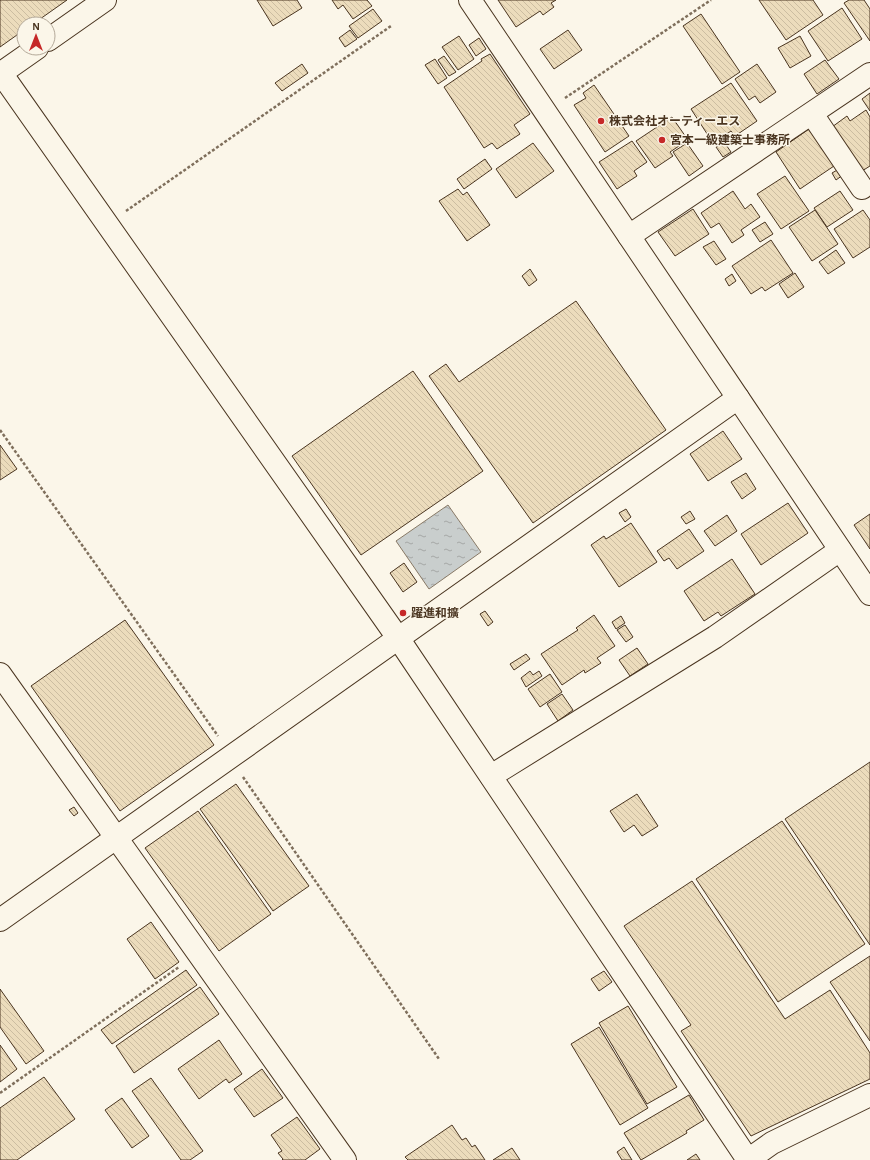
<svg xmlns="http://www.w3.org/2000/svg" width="870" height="1160" viewBox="0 0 870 1160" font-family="'Alegreya Sans','Noto Sans JP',sans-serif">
	<defs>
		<pattern id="water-ripples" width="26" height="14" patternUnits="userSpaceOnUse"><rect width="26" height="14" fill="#c9cecd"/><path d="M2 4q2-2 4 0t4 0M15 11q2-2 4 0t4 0" fill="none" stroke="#a5a8a6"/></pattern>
		<pattern id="building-back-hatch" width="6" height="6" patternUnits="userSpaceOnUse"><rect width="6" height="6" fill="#ecdcbc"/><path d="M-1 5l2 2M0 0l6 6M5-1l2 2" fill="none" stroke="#ccbda1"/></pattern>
	</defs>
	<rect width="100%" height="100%" fill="#fbf6e9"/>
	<polygon fill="url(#water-ripples)" stroke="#887966" points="448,505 481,552 429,589 396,541"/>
	<g fill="url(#building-back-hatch)" stroke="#4a3520">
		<polygon points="0,0 67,0 33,24 24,24 24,30 0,47"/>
		<polygon points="257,0 297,0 302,8 273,26"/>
		<polygon points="332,0 367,0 372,6 353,19 343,5 338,9"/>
		<polygon points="498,0 556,0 551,3 554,7 543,15 540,11 516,27"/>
		<polygon points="759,0 813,0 823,15 786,40"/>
		<polygon points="849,0 864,0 870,9 870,41 844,3"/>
		<polygon points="842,8 862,39 828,61 808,31"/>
		<polygon points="373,9 382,21 358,38 349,26"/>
		<polygon points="701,14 740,72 722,84 683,26"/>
		<polygon points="350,30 357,39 345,47 339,38"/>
		<polygon points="568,30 582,50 554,69 540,49"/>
		<polygon points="459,36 474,59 458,70 442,47"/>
		<polygon points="800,36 811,56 790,68 778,48"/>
		<polygon points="479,38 486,49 476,56 469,45"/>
		<polygon points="490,54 530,114 514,125 520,134 497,149 492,143 484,148 444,87 482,61 481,59"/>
		<polygon points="444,56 456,72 449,76 438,60"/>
		<polygon points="435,59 447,78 438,84 425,65"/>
		<polygon points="825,60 839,79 817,94 804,74"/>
		<polygon points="302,64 308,73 282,91 275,83"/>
		<polygon points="757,64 776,92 760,103 755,96 749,100 735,79"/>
		<polygon points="731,83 757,121 735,136 731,131 713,143 691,109"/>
		<polygon points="594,85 629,136 605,152 574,105 586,98 583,93"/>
		<polygon points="870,93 870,111 862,99"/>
		<polygon points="866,110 870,117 870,166 862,171 832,127 847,116 850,121"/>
		<polygon points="672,117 688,140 670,152 673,156 655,168 636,141"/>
		<polygon points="809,129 834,166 800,189 776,152"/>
		<polygon points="632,141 647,162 634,171 637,176 617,189 599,162"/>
		<polygon points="724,142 731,152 723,157 716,147"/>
		<polygon points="533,143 554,171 516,198 496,169"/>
		<polygon points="687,143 703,166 689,176 673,152"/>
		<polygon points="485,159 492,169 464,189 457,179"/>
		<polygon points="839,169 843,175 836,180 832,173"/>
		<polygon points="785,176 809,211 781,229 757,194"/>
		<polygon points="458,189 463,195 467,192 490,225 467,241 439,201"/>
		<polygon points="733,191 745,209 751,204 760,217 741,230 744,235 732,243 719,223 711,228 701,213"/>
		<polygon points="840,191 853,210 827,227 814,208"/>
		<polygon points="693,209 709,234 675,256 658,232"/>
		<polygon points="815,210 838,244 812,261 789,227"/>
		<polygon points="863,210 870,220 870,247 853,258 834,229"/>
		<polygon points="765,222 773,234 760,242 752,230"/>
		<polygon points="771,240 793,273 765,291 762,287 751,294 732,266"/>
		<polygon points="714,241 726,259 716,265 703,247"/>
		<polygon points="836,250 845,263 828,274 819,262"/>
		<polygon points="530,269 537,280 529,286 522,276"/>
		<polygon points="795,273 804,287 788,298 779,284"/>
		<polygon points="732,274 736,281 729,286 725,279"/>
		<polygon points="576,301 666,430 533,523 429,376 446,364 459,382"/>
		<polygon points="413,371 483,471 361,555 292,456"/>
		<polygon points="723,431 742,459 708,481 690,454"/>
		<polygon points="0,445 17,469 0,480"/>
		<polygon points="746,473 756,489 742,499 731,482"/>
		<polygon points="788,503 808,533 761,565 741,534"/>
		<polygon points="626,509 631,517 625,522 619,513"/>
		<polygon points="690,511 695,519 686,524 681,517"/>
		<polygon points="870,514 870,549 854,525"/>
		<polygon points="727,515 737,531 715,546 704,531"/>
		<polygon points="631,523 657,562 619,587 591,545 604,536 606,539"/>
		<polygon points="689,529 704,551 677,569 669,558 664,561 657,551"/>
		<polygon points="732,559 755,594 721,616 718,612 704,621 684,591"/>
		<polygon points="404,563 417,582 403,592 390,573"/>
		<polygon points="485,611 493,622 488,626 480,614"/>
		<polygon points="594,615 615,646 597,658 601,663 585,673 584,670 562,685 541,654 578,630 576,628"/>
		<polygon points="621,616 625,623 616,629 612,622"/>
		<polygon points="125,620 214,745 120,811 31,686"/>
		<polygon points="625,625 633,637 626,642 617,630"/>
		<polygon points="637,648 648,664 630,676 619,660"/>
		<polygon points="526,654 530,659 514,670 510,664"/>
		<polygon points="530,671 533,675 539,671 542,676 526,687 521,678"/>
		<polygon points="550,674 562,692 540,707 528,689"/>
		<polygon points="562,694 573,710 558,721 547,704"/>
		<polygon points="870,762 870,945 785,819"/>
		<polygon points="236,784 309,886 273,911 200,809"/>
		<polygon points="637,794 658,826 642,836 634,825 624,832 610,811"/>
		<polygon points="74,807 78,813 74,816 69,810"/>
		<polygon points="198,811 271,914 219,951 145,848"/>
		<polygon points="782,821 865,944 778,1002 696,879"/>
		<polygon points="692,881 785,1019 830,990 870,1053 870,1079 751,1136 681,1031 691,1025 624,926"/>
		<polygon points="151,922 179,962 155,979 127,939"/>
		<polygon points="870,956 870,1041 830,982"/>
		<polygon points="186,970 197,985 112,1044 101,1030"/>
		<polygon points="604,971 612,982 599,991 591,979"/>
		<polygon points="200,987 219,1014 134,1073 116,1046"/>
		<polygon points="0,989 44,1051 26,1064 0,1027"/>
		<polygon points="628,1006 677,1087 647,1104 599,1023"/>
		<polygon points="599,1027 648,1108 620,1125 571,1044"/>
		<polygon points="219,1040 242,1074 229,1083 226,1079 199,1099 178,1069"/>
		<polygon points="0,1045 17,1069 0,1082"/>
		<polygon points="262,1069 283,1098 254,1117 234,1089"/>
		<polygon points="44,1077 75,1119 17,1160 0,1160 0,1108"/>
		<polygon points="151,1078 203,1151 190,1160 181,1160 132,1091"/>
		<polygon points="689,1095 704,1120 686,1131 687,1133 641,1160 624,1133"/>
		<polygon points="122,1098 149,1136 132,1148 105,1110"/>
		<polygon points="297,1117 320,1149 305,1160 282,1160 283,1159 278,1153 282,1151 271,1135"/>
		<polygon points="452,1125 462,1140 466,1138 472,1147 475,1145 485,1160 408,1160 405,1157"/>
		<polygon points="624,1147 632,1160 622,1160 617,1152"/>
		<polygon points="512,1148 520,1160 493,1160"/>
		<polygon points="696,1154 700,1160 687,1160"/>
	</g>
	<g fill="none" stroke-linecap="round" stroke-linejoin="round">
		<g stroke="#4a3520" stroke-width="24">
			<g id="minor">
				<polyline points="470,0 870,594"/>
				<polyline points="1,73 398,638 748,1160"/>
				<polyline points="812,114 862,188"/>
				<polyline points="629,236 870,74"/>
				<polyline points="0,674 345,1160"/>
				<polyline points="491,776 715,637 840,550"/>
				<polyline points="0,920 738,398"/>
				<polyline points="748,1160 772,1143 870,1095"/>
			</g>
		</g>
		<g stroke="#4a3520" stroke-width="24">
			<g id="major">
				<polyline points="48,40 105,0"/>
				<polyline points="0,74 37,48"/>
			</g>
		</g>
		<g stroke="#7f6f5c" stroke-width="2.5" stroke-dasharray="3 2" stroke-linecap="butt">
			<polyline points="565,98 711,0"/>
			<polyline points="126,211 391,26"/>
			<polyline points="0,430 218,736"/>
			<polyline points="243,777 439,1059"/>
			<polyline points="0,1093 179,967"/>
		</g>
		<use href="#minor" stroke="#fbf6e9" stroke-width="22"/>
		<use href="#major" stroke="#fbf6e9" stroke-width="22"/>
	</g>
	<g fill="#c62828" stroke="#fbf6e9" stroke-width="1.5">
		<circle cx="601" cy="121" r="4"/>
		<circle cx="662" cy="140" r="4"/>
		<circle cx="403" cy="613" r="4"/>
	</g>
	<g text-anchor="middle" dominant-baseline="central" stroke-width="3" stroke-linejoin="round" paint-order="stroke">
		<g font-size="12" font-weight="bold" fill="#4a3520" stroke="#fbf6e9" text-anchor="start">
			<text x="609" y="121">株式会社オーティーエス</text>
			<text x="670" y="140">宮本一級建築士事務所</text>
			<text x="411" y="613">躍進和擴</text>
		</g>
	</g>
	<g transform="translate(36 36)"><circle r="19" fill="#fbf6e9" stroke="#b4a999"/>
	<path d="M0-3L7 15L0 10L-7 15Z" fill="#c62828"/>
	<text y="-6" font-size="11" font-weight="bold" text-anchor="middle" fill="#4a3520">N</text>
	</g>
</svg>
